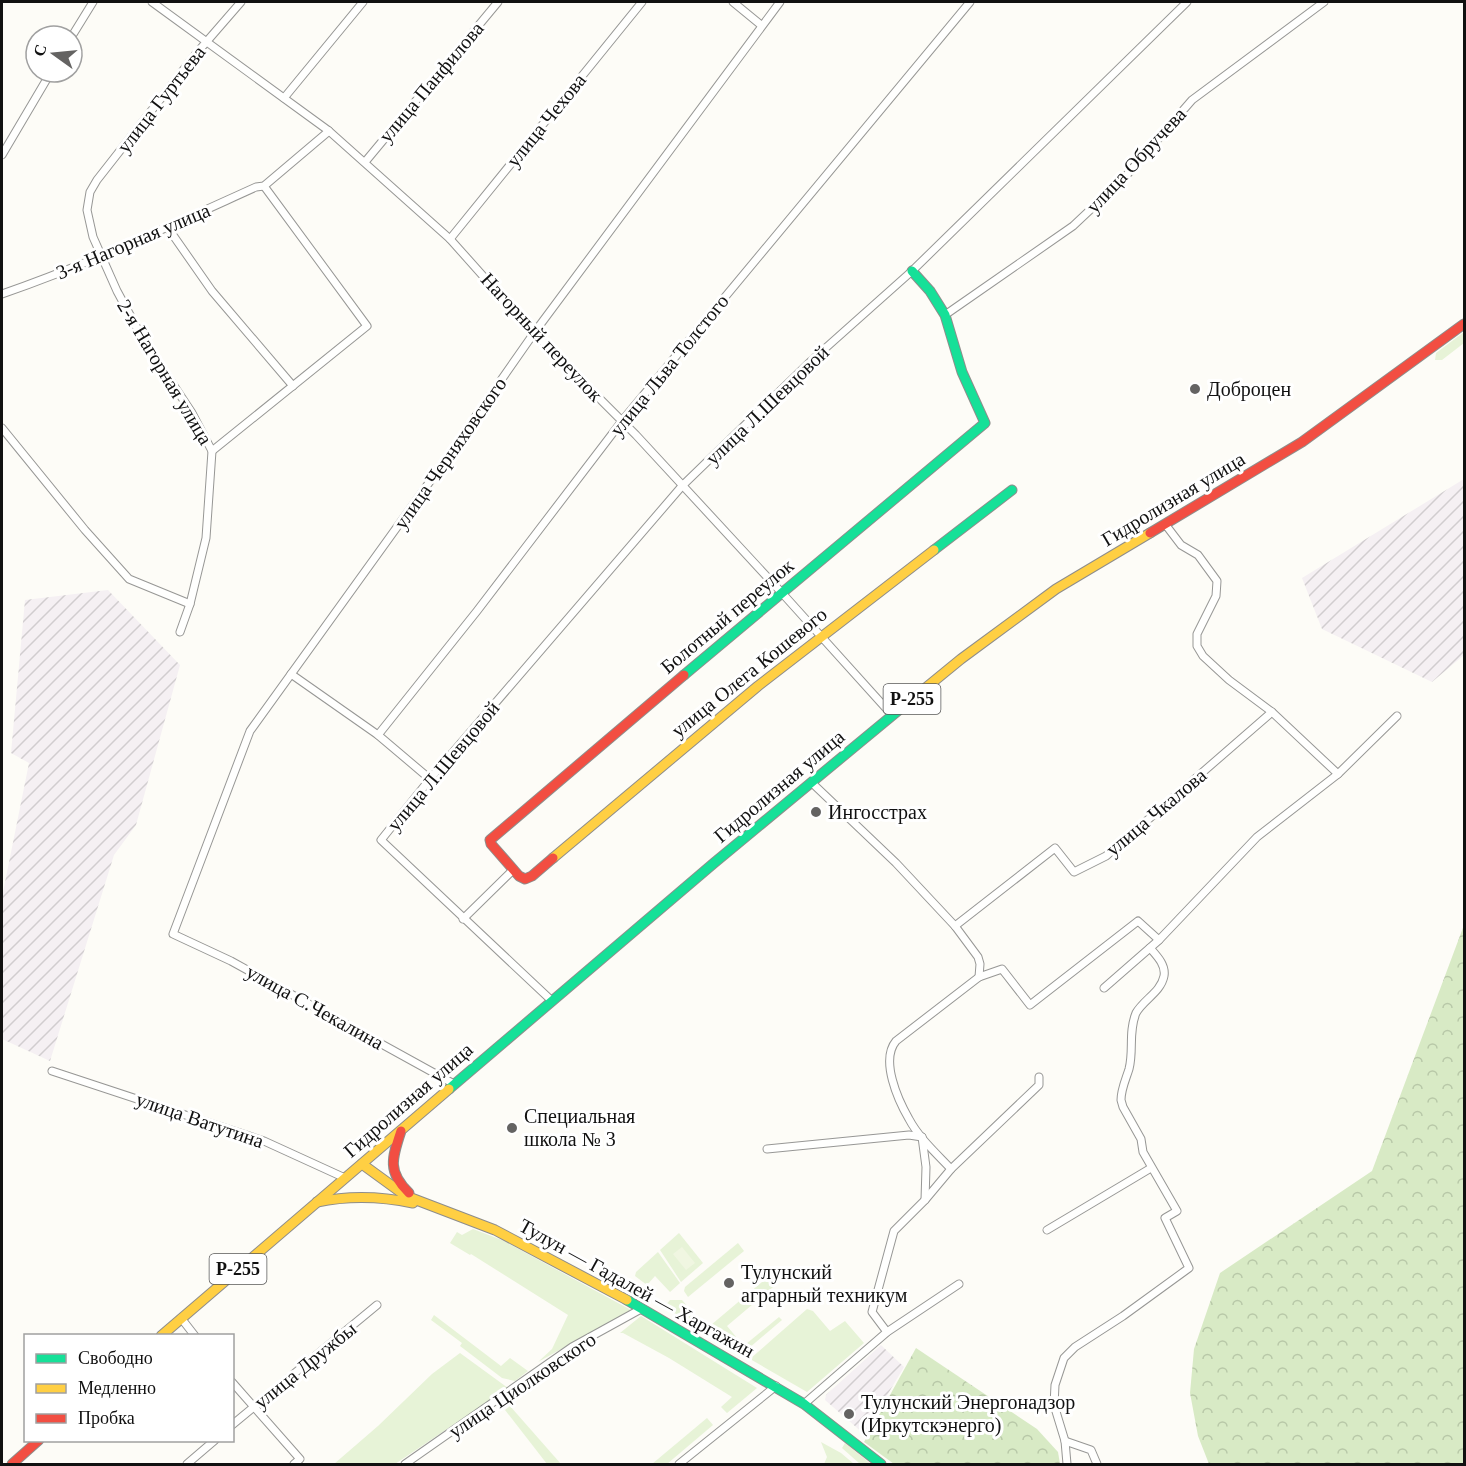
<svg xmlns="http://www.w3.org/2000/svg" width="1466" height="1466" viewBox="0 0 1466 1466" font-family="'Times New Roman',serif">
	<defs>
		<pattern id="industrial-furrows" width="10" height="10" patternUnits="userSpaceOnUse" patternTransform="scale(1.5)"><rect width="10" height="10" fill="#f5f0f3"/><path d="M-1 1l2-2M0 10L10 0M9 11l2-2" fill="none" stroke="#d1cdcf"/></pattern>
		<pattern id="forest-crowns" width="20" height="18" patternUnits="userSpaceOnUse" patternTransform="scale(1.5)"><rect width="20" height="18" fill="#d8eac5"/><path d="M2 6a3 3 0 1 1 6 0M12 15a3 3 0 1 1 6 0" fill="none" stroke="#b8c8a8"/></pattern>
	</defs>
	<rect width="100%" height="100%" fill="#fdfcf7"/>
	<g fill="url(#industrial-furrows)">
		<polygon points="1464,479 1464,655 1432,682 1322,629 1302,578"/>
		<polygon points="108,590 180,665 136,825 114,855 50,1061 2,1039 2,897 29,763 11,753 25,600"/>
		<polygon points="881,1345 904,1367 864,1434 825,1400 826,1395"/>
	</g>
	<g fill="#e7f3d7">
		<polygon points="1464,332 1464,343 1442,360 1435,360 1436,353"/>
		<polygon points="473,1229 502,1240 631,1310 538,1362 552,1349 568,1315 471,1254 470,1255 450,1243 457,1232 462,1235"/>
		<polygon points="679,1233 703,1263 681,1282 660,1250"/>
		<polygon points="738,1243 744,1251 688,1297 684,1291 685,1287"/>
		<polygon points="658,1252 680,1283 670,1292 655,1276 647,1285 635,1276 636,1272"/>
		<polygon points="763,1276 773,1287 727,1326 748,1351 744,1354 664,1307 670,1300 682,1300 702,1323 711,1325 762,1282 760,1279"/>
		<polygon points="807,1309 813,1311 830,1331 845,1321 864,1343 807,1392 750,1359"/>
		<polygon points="434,1315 501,1366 510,1358 528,1371 515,1381 502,1378 460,1346 462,1343 431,1320"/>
		<polygon points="641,1316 757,1388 727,1413 721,1407 732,1397 669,1358 623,1333 620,1333"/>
		<polygon points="779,1317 782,1320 749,1348 746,1344"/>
		<polygon points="460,1353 508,1388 395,1464 334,1464 378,1426 432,1374"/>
		<polygon points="510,1406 561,1464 547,1464 505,1410"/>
		<polygon points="707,1418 713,1425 667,1464 652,1464"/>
		<polygon points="821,1442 841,1453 854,1464 824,1464 827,1457"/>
		<polygon points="845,1443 871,1464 860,1464 842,1448"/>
	</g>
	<g fill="url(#forest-crowns)">
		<polygon points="1464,925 1464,1464 1209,1464 1198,1436 1190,1393 1194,1349 1220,1273 1372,1171"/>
		<polygon points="916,1348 1037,1429 1058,1452 1060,1464 894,1464 864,1442"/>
	</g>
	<polygon fill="#f0f6e1" points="682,1247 695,1263 686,1270 673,1254"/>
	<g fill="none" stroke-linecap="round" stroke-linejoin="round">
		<g stroke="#979795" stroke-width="9">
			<g id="street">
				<polyline points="152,2 329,131 450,239 534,333 636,435 782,593 892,715"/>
				<polyline points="733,2 761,25"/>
				<polyline points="72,36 93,2"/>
				<polyline points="284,98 363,2"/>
				<polyline points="2,155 51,72"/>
				<polyline points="365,162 498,2"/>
				<polyline points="168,228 212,291 293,386"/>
				<polyline points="450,239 642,2"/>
				<path d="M 2,294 C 89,264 172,225 256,187 L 264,186 L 329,131"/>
				<polyline points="945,315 1073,226 1125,177 1192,100 1324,2"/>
				<polyline points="2,428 85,530 129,579 190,604"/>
				<polyline points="212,451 367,326 264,186"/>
				<polyline points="180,632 190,604 206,538 212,451 192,413 143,339 117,291 93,237 87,210 90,192 97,180 195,55 241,2"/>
				<polyline points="291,674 378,735 430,779"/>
				<polyline points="378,735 477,611 622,421 970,2"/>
				<polyline points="1338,774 1397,716"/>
				<polyline points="811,782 896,863 955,926 978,957 980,964 979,977"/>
				<polyline points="463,919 513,870"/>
				<polyline points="955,926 1055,848 1074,872 1106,856 1272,712"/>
				<polyline points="1104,988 1159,940 1257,837 1338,774 1272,712 1229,680 1203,656 1197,646 1197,634 1216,596 1217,581 1198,555 1181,545 1165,524"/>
				<polyline points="552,1001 381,840 430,779 682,486 811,361 912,271 1187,2"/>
				<polyline points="52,1071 264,1141 345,1178"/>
				<polyline points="454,1084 231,961 173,934 250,731 436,473 534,333 780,2"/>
				<polyline points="922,1137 926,1167 925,1200"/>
				<polyline points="767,1149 909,1135 922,1137"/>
				<path d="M 951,1169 C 937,1154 919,1138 909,1119 C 898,1100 880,1060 896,1041 L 979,977 L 1002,969 L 1030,1005 L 1138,921 L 1159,940"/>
				<polyline points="1047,1230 1151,1168"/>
				<polyline points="181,1318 195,1336"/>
				<polyline points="887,1332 872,1312 894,1231 925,1200 951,1169 1039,1085 1039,1077"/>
				<polyline points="232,1382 300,1459 294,1464"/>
				<polyline points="804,1404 887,1332 959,1284"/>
				<polyline points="232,1425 377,1305"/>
				<polyline points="1065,1441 1091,1450 1097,1464"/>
				<polyline points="187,1464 215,1440"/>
				<polyline points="405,1464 572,1347 641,1309"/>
				<polyline points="679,1464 776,1386"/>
				<path d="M 1067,1464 L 1065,1441 L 1054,1405 L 1055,1385 L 1064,1358 L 1075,1347 L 1123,1316 L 1189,1268 L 1165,1218 L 1177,1211 L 1143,1152 L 1141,1139 L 1123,1107 L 1121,1100 C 1121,1089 1126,1079 1129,1069 C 1134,1050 1128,1033 1136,1013 C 1143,1000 1161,992 1164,976 C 1166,965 1157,956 1150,948"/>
			</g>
		</g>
		<g stroke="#8e8d8b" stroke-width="11">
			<g id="fast">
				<polyline points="934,550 1012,490"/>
				<polyline points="684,675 985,423 962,372 945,315 930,291 912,271"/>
				<polyline points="449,1089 714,863 917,695"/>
				<polyline points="627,1300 804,1404 881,1464"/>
			</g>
		</g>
		<g stroke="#8e8d8b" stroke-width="11">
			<g id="slow">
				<polyline points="917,695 961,659 1056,589 1150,533"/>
				<polyline points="553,858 758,686 934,550"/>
				<polyline points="362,1164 406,1196 495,1230 627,1300"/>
				<path d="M 317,1202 C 350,1195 380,1196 413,1203"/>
				<polyline points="161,1336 449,1089"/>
			</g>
		</g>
		<g stroke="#8e8d8b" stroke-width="11">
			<g id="jam">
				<polyline points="1150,533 1302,442 1464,324"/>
				<polyline points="553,858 532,876 525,879 519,876 491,844 490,840 684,675"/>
				<path d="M 401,1131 C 392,1158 387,1172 409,1193"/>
				<polyline points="12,1464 39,1440"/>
			</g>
		</g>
		<use href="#street" stroke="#fffffe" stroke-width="7"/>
		<use href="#fast" stroke="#16e098" stroke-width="9"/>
		<use href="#slow" stroke="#ffcf43" stroke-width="9"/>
		<use href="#jam" stroke="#f24e42" stroke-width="9"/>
	</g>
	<g fill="#646362" stroke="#fff" stroke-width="2">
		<circle cx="1195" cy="389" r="6"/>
		<circle cx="816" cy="812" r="6"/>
		<circle cx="512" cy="1128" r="6"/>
		<circle cx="729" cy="1283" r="6"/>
		<circle cx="849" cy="1414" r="6"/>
	</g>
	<g text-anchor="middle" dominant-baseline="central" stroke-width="6" stroke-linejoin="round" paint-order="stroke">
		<g fill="#fff" stroke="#585858" stroke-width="1.5">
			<rect x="883.5" y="684" width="57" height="30" rx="4.5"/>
			<rect x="209.5" y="1254" width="57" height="30" rx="4.5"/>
		</g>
		<g font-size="18" font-weight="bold" fill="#111">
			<text x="912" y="699">Р-255</text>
			<text x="238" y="1269">Р-255</text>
		</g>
		<g font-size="20" fill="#111" stroke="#fff">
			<text transform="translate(431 82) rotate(-50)">улица Панфилова</text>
			<text transform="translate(161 99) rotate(-52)">улица Гуртьева</text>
			<text transform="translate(546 120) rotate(-51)">улица Чехова</text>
			<text transform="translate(1136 160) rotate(-47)">улица Обручева</text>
			<text transform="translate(133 241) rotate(-23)">3-я Нагорная улица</text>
			<text transform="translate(542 337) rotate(47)">Нагорный переулок</text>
			<text transform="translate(669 365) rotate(-51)">улица Льва Толстого</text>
			<text transform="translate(165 372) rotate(59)">2-я Нагорная улица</text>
			<text transform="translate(767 405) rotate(-44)">улица Л.Шевцовой</text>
			<text transform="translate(450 453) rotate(-55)">улица Черняховского</text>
			<text transform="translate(1173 499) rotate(-31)">Гидролизная улица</text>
			<text transform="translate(727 616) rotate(-40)">Болотный переулок</text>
			<text transform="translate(749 672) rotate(-39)">улица Олега Кошевого</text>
			<text transform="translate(443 766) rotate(-50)">улица Л.Шевцовой</text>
			<text transform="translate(779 786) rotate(-40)">Гидролизная улица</text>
			<text transform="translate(1156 812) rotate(-40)">улица Чкалова</text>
			<text transform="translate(315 1007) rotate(29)">улица С.Чекалина</text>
			<text transform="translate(408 1100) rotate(-41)">Гидролизная улица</text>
			<text transform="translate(200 1120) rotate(19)">улица Ватутина</text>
			<text transform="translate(637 1288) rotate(29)">Тулун — Гадалей — Харгажин</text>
			<text transform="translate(305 1365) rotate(-39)">улица Дружбы</text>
			<text transform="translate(522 1385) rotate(-34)">улица Циолковского</text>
		</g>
		<g font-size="20" fill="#111" stroke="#fff" text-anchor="start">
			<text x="1207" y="389">Доброцен</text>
			<text x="828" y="812">Ингосстрах</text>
			<text x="524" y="1116">Специальная<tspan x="524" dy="23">школа № 3</tspan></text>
			<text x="741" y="1272">Тулунский<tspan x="741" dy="23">аграрный техникум</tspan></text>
			<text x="861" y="1402">Тулунский Энергонадзор<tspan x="861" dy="23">(Иркутскэнерго)</tspan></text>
		</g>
	</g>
	<rect width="1466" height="1466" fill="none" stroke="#111111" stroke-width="6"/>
	<rect x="24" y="1334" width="210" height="108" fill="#ffffff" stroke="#a0a0a0" stroke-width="1.5"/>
	<rect x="36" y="1354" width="30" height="9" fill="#16e098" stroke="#a0a0a0" stroke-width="1.5"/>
	<text x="78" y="1364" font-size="18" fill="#111111">Свободно</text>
	<rect x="36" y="1384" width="30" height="9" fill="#ffcf43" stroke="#a0a0a0" stroke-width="1.5"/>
	<text x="78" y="1394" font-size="18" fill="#111111">Медленно</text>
	<rect x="36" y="1414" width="30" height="9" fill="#f24e42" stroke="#a0a0a0" stroke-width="1.5"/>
	<text x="78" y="1424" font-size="18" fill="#111111">Пробка</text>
	<g transform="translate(54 54) rotate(285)"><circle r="28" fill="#ffffff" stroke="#a0a0a0" stroke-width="1.5"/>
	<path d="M0-4.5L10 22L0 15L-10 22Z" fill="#646362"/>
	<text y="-9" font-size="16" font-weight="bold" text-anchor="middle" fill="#111111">С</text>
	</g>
</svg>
